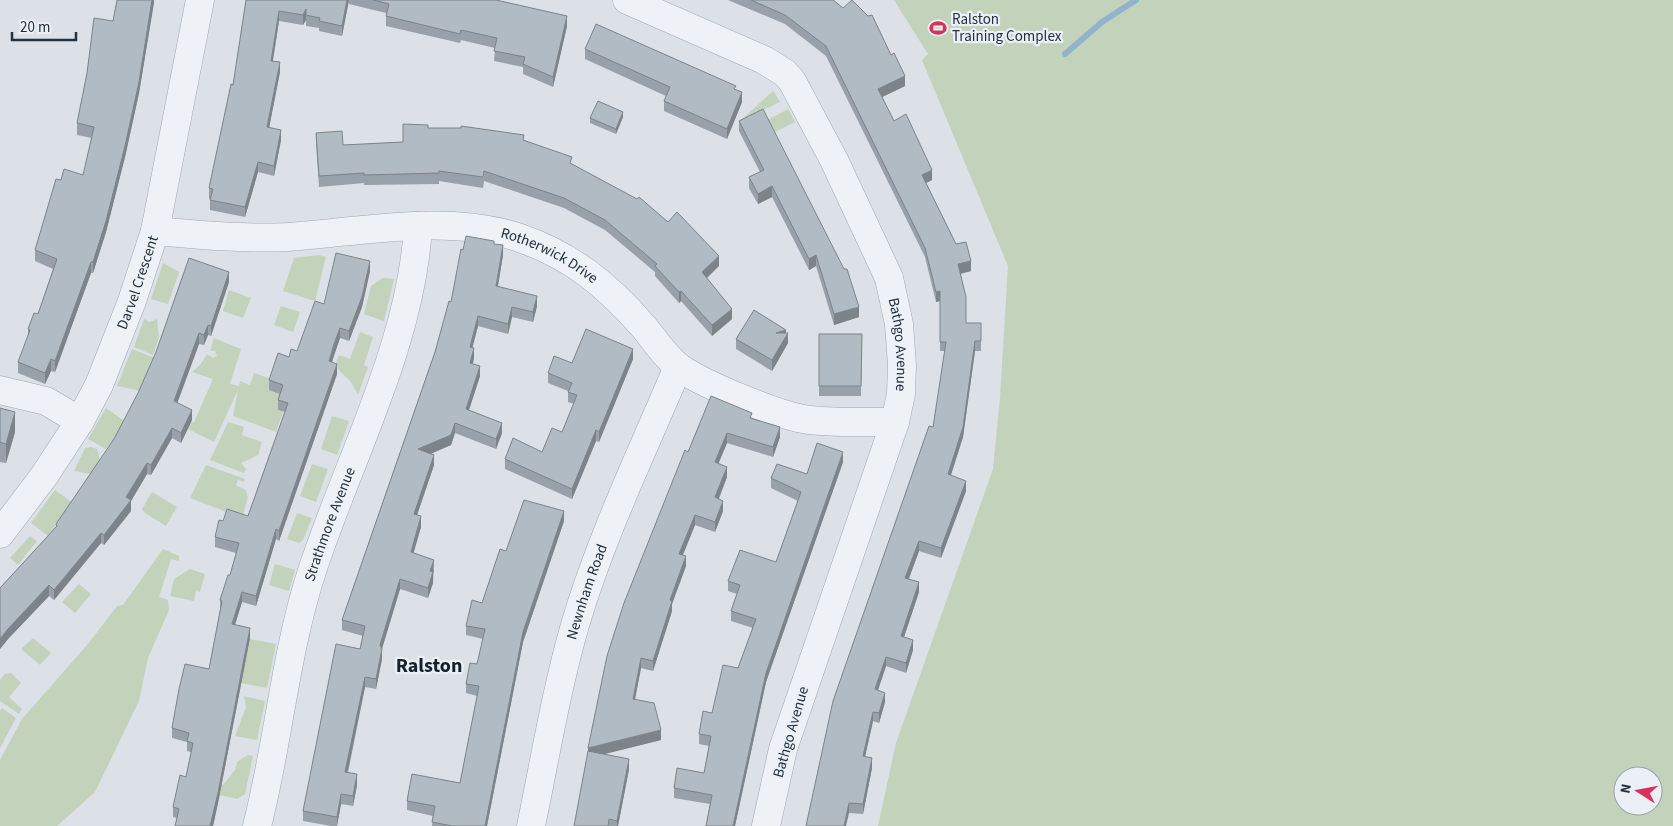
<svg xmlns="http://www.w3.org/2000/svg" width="1673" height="826" viewBox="0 0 1673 826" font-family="'Source Sans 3',sans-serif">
	<rect width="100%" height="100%" fill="#dbe1e7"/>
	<g fill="#c3d2bb" fill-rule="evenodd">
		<path d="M 894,0 L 1673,0 L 1673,826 L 878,826 L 896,743 L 993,469 L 1000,398 L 1008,266 L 922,60 L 928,54 ZM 1623,776 L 1653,776 L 1653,806 L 1623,806 Z"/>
		<polygon points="773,91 780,102 739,122"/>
		<polygon points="788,109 795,122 773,133 768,120"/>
		<polygon points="320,255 326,257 315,301 283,291 294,258"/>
		<polygon points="163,263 179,272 168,304 151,299"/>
		<polygon points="383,278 394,279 384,321 364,314 371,286"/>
		<polygon points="229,290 251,298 243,318 223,311"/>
		<polygon points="281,306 300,312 293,332 274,325"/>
		<polygon points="144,319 150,322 157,319 159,338 153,355 134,347"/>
		<polygon points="360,332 373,337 364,365 368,367 358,395 351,382 335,366 339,355 350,359"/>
		<polygon points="214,338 241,349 230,384 239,386 240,381 250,385 254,373 272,379 283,395 278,410 283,412 276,432 233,416 238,390 214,442 188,429 192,422 194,422 213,379 192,372 200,365 207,354 213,358 217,356 215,351 210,351"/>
		<polygon points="132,349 155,358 141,391 117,386"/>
		<polygon points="106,408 124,421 112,443 106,449 88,439"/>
		<polygon points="332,416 349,421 337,455 321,449"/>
		<polygon points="228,422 244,427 242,435 262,442 258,455 241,463 246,469 244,473 210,460"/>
		<polygon points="91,447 97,449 100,460 91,474 74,471 85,448"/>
		<polygon points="312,464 328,469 316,502 300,496"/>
		<polygon points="206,465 245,479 244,482 238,480 236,485 246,490 248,497 243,515 237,516 190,498"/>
		<polygon points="55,490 73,503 48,536 31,523"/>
		<polygon points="152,492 177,507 166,526 145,513 142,509"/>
		<polygon points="297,513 312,518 303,540 299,543 287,539"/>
		<polygon points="30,536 37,541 18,565 10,558"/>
		<polygon points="163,549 179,556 179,561 171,559 159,597 168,600 169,610 148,658 139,701 95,792 57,826 0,826 0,760 22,719 88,644 117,606 123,605"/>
		<polygon points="275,564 295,570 289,591 269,585"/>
		<polygon points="190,569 205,574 200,592 196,591 194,601 170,596 174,579"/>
		<polygon points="79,584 91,594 75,613 62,602"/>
		<polygon points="33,638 51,653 40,665 21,649"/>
		<polygon points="250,639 276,644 267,688 241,683"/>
		<polygon points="11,673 21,683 9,697 22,709 19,714 0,701 0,680 5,674"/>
		<polygon points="244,696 265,701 257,740 235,736 246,707"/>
		<polygon points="2,708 16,718 0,748 0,711"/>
		<polygon points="248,755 253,756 245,794 237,799 210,793 211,787 223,785 235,770 237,762"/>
	</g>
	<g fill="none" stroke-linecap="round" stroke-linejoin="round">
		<polyline stroke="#91b4cc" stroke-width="6" points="1065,54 1102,22 1136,0"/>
		<g stroke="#a0a8b1" stroke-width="29">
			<g id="minor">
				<path id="s1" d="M 627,0 L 764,60 L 785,73 L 792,81 L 834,160 L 889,278 L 899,324 L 902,365 L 901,394 L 895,422 L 783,749 L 766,826"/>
				<path id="s2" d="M 155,231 C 199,235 244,239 288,237 C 360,232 450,213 520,238 C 572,256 607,285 643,326 C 654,339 666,358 680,368 C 705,385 781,417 810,420 C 838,423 867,422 895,422"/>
				<polyline points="0,390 46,401 80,421"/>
				<path id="s3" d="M 0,534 L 44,476 L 80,421 L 99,385 L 132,301 L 155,231 L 200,0"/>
				<path id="s4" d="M 257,826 C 279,741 285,652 313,568 C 349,459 412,342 418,226"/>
				<path id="s5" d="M 531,826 C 545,759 556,691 575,625 C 601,537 642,452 678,367"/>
			</g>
		</g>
		<use href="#minor" stroke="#eef1f5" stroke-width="28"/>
	</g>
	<g fill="#98a1a9">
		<polygon points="154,0 139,93 125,157 106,232 93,273 91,273 55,372 51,371 45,384 18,373 18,362 28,336 28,329 38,314 53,269 35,261 35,250 61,180 83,175 92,138 77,135 77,123 113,21"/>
		<polygon points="246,0 349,0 342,36 319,31 319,28 306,26 306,20 303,25 279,21 273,61 280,72 269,128 281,140 274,176 258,172 245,217 210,210 210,199 209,198 209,188 233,85"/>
		<polygon points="349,0 496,0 567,26 553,87 523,74 523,67 494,61 495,48 461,40 460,43 386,26 386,13 349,4"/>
		<polygon points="728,0 833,0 905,86 882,97 894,121 932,180 926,183 956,244 971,271 961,274 966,323 981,323 981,351 975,351 963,437 951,475 966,491 941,558 919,551 909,579 919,592 904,637 913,650 906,673 886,666 878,690 885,702 879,723 873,721 865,756 872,768 863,814 849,813 806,826 933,427 945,351 940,351 940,301 936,302 925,257 826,56 785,24"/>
		<polygon points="585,49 742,102 727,139 664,111 664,101 666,96 585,59"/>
		<polygon points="623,117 616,134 590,123 590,118"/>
		<polygon points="739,121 859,317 834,325 816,266 809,270 772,197 758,204 749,188 749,177 760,172 739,131"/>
		<polygon points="428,128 524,140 572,164 719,266 707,278 732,319 712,336 681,301 679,303 655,276 655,272 605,230 564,208 484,181 483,188 439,181 439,184 364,185 364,183 319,187 316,143 316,133 343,145 403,142"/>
		<polygon points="494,244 503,255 498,287 537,306 533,322 512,317 508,334 478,326 472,347 474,358 473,364 480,376 469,410 502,433 496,449 455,433 451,445 431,454 434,465 417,515 421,527 413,553 434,570 433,573 433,583 428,598 400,589 382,649 382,659 376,689 365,687 348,773 357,785 353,806 341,804 337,826 331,826 303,821 303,811 360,649 363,636 342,630 342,620 435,352 451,302 463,250"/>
		<polygon points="370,271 362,307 349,341 340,338 334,354 332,362 337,374 279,541 276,539 256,606 242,602 235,625 250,638 218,803 213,826 175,826 177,818 173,817 173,807 186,777 191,752 187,751 187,742 172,738 172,728 209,669 220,610 220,600 230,575 236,553 215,547 215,537 223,521 248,516 285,412 278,410 278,400 280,394 269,390 269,380 289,357 297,351 324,304"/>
		<polygon points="229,282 211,336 208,335 204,345 199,344 177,403 192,420 181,443 172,438 151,475 147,474 131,501 131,511 104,545 101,543 54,600 49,596 8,639 0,649 0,588 56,528 56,524"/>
		<polygon points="786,333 788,343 772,371 736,349 736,339"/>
		<polygon points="819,334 862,334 861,396 819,396"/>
		<polygon points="633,359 599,442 596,441 572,499 505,469 505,459 542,452 562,432 574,404 568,402 568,391 548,383 548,373 572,363"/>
		<polygon points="0,408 15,432 6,463 0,462"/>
		<polygon points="752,418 780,437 773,457 727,443 718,463 727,477 719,499 723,511 715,532 695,525 683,555 686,566 672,604 672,611 653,671 641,668 635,699 661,740 605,754 629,769 618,826 574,826 688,452"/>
		<polygon points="843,462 766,682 735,826 706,826 710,804 674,798 674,788 704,773 709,746 699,744 699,734 712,713 738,668 753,628 731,621 731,611 737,594 728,591 728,581 776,562 798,501 771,488 771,478 807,474"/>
		<polygon points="564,521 523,642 487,826 432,826 433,816 407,810 407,801 460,783 477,696 466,693 466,684 477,664 483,639 466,635 466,626 482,603 506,551"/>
	</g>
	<g fill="#7c8389">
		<polygon points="152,0 154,0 154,3 139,93 125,157 106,232 93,273 93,262"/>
		<polygon points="347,0 349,0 342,36 342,26"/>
		<polygon points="306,9 306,20 303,25 303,15"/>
		<polygon points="279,11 279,21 271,71 271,61"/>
		<polygon points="567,16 567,26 553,87 553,77"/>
		<polygon points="280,62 280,72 267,138 267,127"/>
		<polygon points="905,76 905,86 878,99 878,89"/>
		<polygon points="742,92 742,102 727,139 727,129"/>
		<polygon points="623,112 623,117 616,134 616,129"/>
		<polygon points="281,130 281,140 274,176 274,166"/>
		<polygon points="258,162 258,172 245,217 245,207"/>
		<polygon points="932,170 932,180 922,185 922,175"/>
		<polygon points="772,186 772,197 758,204 758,194"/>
		<polygon points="503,245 503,255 496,296 496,286"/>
		<polygon points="816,255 816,266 809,270 809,259"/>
		<polygon points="719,256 719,266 702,282 702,272"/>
		<polygon points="370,261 370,271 362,307 349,341 349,331"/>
		<polygon points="971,261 971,271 958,274 958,264"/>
		<polygon points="91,262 91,273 55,372 55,361"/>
		<polygon points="229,272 229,282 211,336 211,326"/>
		<polygon points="681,291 681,301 679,303 679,292"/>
		<polygon points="940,291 940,301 936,302 936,292"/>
		<polygon points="537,296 537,306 533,322 533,312"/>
		<polygon points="512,307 512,317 508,334 508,324"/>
		<polygon points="859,307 859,317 834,325 834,314"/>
		<polygon points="732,309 732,319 712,336 712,325"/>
		<polygon points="478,316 478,326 470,357 470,347"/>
		<polygon points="208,325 208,335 204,345 204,335"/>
		<polygon points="340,328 340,338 329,371 329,361"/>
		<polygon points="786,330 786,337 788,333 788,343 772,371 772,360 776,333"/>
		<polygon points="199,333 199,344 174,412 174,401"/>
		<polygon points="975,341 975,351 963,437 948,484 948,474"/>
		<polygon points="474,348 474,358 470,373 470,363"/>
		<polygon points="633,349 633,359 599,442 599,432"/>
		<polygon points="51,359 51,371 45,384 45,373"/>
		<polygon points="337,364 337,374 279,541 279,531"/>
		<polygon points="480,366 480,376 466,419 466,409"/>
		<polygon points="192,410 192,420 181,443 181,433"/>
		<polygon points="15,412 15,432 6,463 6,444"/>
		<polygon points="455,423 455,433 451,445 418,459 418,449"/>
		<polygon points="502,423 502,433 496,449 496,439"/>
		<polygon points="780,427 780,437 773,457 773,447"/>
		<polygon points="172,428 172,438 151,475 151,465"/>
		<polygon points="596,430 596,441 572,499 572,489"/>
		<polygon points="727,433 727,443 715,472 715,462"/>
		<polygon points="843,452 843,462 766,682 735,826 733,826 766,673"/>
		<polygon points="434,455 434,465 414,524 414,514"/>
		<polygon points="147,463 147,474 131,501 131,511 104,545 104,535"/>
		<polygon points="727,467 727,477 715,507 715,497"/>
		<polygon points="966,481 966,491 941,558 941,548"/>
		<polygon points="723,501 723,511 715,532 715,522"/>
		<polygon points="564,511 564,521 523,642 487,826 485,826 523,632"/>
		<polygon points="695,515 695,525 679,564 679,554"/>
		<polygon points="421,516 421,527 411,562 411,552"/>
		<polygon points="276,529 276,539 256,606 256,596"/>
		<polygon points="101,533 101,543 54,600 54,590"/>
		<polygon points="919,541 919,551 905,588 905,578"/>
		<polygon points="686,556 686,566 672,604 672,611 653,671 653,661 670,600"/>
		<polygon points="434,560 433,583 428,598 428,588 430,571"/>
		<polygon points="400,579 400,589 380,655 380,645"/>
		<polygon points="919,582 919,592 901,646 901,636"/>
		<polygon points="49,585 49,596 8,639 0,649 0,639 8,629"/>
		<polygon points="242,592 242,602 232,634 232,624"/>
		<polygon points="250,628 250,638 218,803 213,826 210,826"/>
		<polygon points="913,640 913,650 906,673 906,663"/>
		<polygon points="382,649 382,659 376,689 376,679"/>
		<polygon points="886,657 886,666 875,699 875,689"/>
		<polygon points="641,658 641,668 633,709 633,699"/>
		<polygon points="365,677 365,687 345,783 345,772"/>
		<polygon points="885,693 885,702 879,723 879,713"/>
		<polygon points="873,712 873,721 863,766 863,756"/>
		<polygon points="661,730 661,740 588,758 588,748"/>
		<polygon points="872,758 872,768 863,814 863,804"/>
		<polygon points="629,759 629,769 618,826 617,826 617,821"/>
		<polygon points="357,774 357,785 353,806 353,796"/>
		<polygon points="341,794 341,804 337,826 337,817"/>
		<polygon points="849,803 849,813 846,826 844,826"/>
	</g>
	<g fill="#b1bbc4" stroke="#7c8389">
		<polygon points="117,0 152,0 139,82 125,146 106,221 93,262 91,262 55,361 51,359 45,373 18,362 30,330 28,329 34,313 38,314 57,259 35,250 56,179 61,180 64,169 83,175 94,127 77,123 87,73 94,18 113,21"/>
		<polygon points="246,0 347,0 342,26 319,21 320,18 306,15 306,9 303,15 279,11 271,61 280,62 267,127 281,130 274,166 258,162 245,207 210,200 213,189 209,188 231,84 233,85"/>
		<polygon points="373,0 496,0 567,16 553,77 523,64 525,57 494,51 497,38 461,30 460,34 386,16 389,4"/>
		<polygon points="751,0 833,0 843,8 852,0 868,16 872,15 891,55 894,53 905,76 878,89 894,121 906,114 932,170 922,175 956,244 966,242 971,261 958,264 966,297 966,323 981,323 981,341 975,341 963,427 948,474 966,481 941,548 919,541 905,578 919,582 901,636 913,640 906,663 886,657 875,689 885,693 879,713 873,712 863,756 872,758 863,804 849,803 844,826 806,826 833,701 929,426 933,427 946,342 940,342 940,291 936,292 925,248 826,46 785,15"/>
		<polygon points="596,24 736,86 734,89 742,92 727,129 664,101 670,87 585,49"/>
		<polygon points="598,101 623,112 616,129 590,118"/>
		<polygon points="763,109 844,269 847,269 859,307 834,314 816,255 809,259 772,186 758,194 749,177 764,170 739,121"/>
		<polygon points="403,124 428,125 428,128 461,128 461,126 524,135 523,140 572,157 570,163 637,199 639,197 668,222 677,212 719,256 702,272 732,309 712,325 681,291 679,292 655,266 657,264 605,220 564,198 484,171 483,177 439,171 439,173 364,175 364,173 319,176 316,133 342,131 343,145 403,142"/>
		<polygon points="466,236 494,241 494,244 503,245 496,286 537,296 533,312 512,307 508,324 478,316 470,347 474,348 470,363 480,366 466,409 502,423 496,439 455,423 451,435 418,449 434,455 414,514 421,516 411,552 434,560 430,571 433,572 428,588 400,579 380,645 382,649 376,679 365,677 345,772 357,774 353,796 341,794 337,817 303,811 336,644 360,649 365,626 342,620 435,352 449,301 451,302 461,249 463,250"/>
		<polygon points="336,253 370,261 362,297 349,331 340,328 334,344 329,361 337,364 279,531 276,529 256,596 242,592 232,624 250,628 218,793 210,826 175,826 179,809 173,807 180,775 186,777 193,743 187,741 189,733 172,728 179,689 185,664 209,669 222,601 220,600 228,575 230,575 239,543 215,537 219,520 223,521 227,509 248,516 288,403 278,400 283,385 269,380 278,353 289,357 291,349 297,351 315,301 324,304"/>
		<polygon points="189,258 229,272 211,326 208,325 204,335 199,333 174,401 192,410 181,433 172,428 151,465 147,463 126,497 131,500 104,535 101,533 54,590 49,585 8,629 0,639 0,588 57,526 56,524 114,439 138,393 156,352"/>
		<polygon points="754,310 786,330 776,333 788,333 772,360 736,339"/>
		<polygon points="586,329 633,349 599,432 596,430 572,489 505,459 513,438 542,452 552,428 562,432 577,395 568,392 572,383 548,373 554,356 572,363"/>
		<polygon points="819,334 862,334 861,386 819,386"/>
		<polygon points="711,396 752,413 750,418 780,427 773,447 727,433 715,462 727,467 715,497 723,501 715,522 695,515 679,554 686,556 670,600 672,601 653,661 641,658 633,699 654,703 661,730 588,748 607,656 624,603 685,450 688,452"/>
		<polygon points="0,408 15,412 6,444 0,442"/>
		<polygon points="817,443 843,452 766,673 733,826 706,826 712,795 674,788 677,768 704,773 711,736 699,734 703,711 712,713 723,665 738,668 756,619 731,611 740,585 728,581 740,550 776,562 801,492 771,478 777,464 807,474"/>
		<polygon points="524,500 564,511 523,632 485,826 452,826 432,822 435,806 407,801 412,774 460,783 479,686 466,684 470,663 477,664 485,629 466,626 472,600 482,603 500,549 506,551"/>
		<polygon points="588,751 629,759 617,821 609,819 608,826 574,826"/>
	</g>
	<defs>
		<g id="stadium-bare" transform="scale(1.35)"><path d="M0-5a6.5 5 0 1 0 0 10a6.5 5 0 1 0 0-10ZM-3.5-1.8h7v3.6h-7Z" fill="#dc305c" stroke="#eaf0f5" stroke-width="2.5" paint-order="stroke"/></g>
	</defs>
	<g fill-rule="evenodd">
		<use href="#stadium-bare" x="938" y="28"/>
	</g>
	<g text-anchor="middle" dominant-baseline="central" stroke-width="4.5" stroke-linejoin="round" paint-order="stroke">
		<g font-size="15" fill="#23303e" stroke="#eaf0f5" text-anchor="start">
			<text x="952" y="19">Ralston<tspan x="952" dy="17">Training Complex</tspan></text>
		</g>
		<g font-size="15" fill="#23303e" stroke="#eaf0f5">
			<text stroke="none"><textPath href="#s2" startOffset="401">Rotherwick Drive</textPath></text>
			<text stroke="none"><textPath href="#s3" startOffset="289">Darvel Crescent</textPath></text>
			<text stroke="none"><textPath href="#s1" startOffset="472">Bathgo Avenue</textPath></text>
			<text stroke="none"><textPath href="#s4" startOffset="311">Strathmore Avenue</textPath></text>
			<text stroke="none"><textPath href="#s5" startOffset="241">Newnham Road</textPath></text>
			<text transform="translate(791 732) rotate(-74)">Bathgo Avenue</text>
		</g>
		<g font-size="20" font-weight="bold" fill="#16212f" stroke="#eaf0f5">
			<text x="429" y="666">Ralston</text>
		</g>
	</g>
	<g transform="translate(1638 791) rotate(281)"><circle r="24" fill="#eaf0f5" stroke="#9aa3ac"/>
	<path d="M0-4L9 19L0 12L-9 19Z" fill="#dc305c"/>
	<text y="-8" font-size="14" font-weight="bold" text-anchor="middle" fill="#23303e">N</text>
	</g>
	<path d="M12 32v8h64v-8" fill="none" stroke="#23303e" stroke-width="2.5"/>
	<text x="20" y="32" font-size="15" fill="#23303e" stroke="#eaf0f5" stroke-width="4" paint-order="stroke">20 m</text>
</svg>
